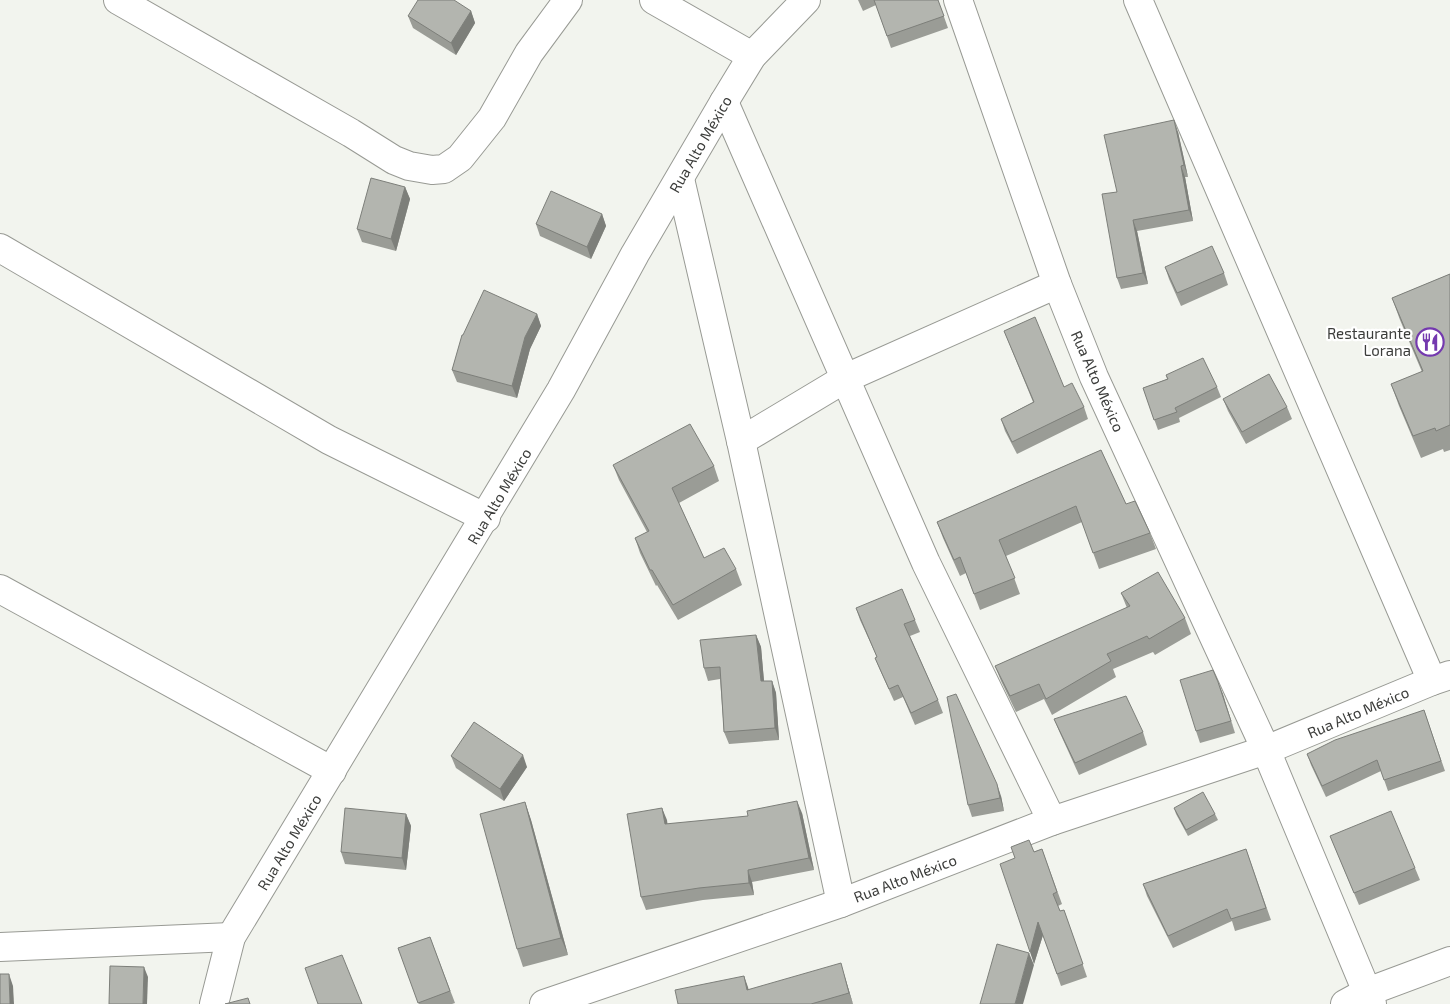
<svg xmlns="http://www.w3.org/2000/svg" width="1450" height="1004" viewBox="0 0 1450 1004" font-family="'Exo 2',sans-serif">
	<rect width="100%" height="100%" fill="#f2f4ee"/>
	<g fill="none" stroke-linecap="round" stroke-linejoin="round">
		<g stroke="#989a94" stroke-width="30">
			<g id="street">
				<polyline points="118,0 351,133 394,160 409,166 432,170 444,169 460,158 492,118 529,53 568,0"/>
				<polyline points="654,0 752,56"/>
				<polyline points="958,0 1057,284 1094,377 1266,750 1372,1004"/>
				<polyline points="1138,0 1432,681"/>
				<polyline points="724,102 926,563 1052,821"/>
				<polyline points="680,179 741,441 841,903"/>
				<polyline points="0,248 329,440 486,518"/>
				<polyline points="741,441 846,378 1057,284"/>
				<polyline points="0,589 332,771"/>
				<polyline points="0,947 231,937"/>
				<polyline points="214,1004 231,937 561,390 635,254 724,102 752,56 806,0"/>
				<polyline points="544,1004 841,903 1052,821 1266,750 1432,681 1450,675"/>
				<polyline points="1345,1004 1367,992 1450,961"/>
			</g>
		</g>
		<use href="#street" stroke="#fff" stroke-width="28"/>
	</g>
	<g fill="#9a9c96">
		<polygon points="858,0 938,0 948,28 891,48 876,5 863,11"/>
		<polygon points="471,11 475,23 456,55 413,28 408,16"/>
		<polygon points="1178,132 1188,177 1185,177 1193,221 1137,231 1148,284 1121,289 1117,278 1117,192"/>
		<polygon points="405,187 410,199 396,251 362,242 357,229"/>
		<polygon points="602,214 606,226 591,259 540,236 536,224"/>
		<polygon points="1165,267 1224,273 1228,285 1181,306 1169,279"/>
		<polygon points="1450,274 1450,450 1444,452 1443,449 1421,458 1399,406 1391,384 1422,372 1400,320 1392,298"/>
		<polygon points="537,314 541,326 530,349 517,398 457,382 452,370 463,335"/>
		<polygon points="1004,331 1064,387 1084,407 1088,419 1017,454 1005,431 1001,419 1033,402"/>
		<polygon points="1166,375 1217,387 1221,397 1179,418 1180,422 1158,430 1143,388 1167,379"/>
		<polygon points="1223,399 1287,407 1292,419 1246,444 1228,411"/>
		<polygon points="1101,450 1126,504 1150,533 1156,549 1099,569 1082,522 1006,556 1020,594 980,610 966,573 960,576 943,538 937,522"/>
		<polygon points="613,465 714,466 719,481 679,503 704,558 736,569 742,585 678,620 657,585 656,586 640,553 635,538 647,532 619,480"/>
		<polygon points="1121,593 1185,618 1191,634 1155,655 1153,652 1113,669 1116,677 1052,715 1044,699 1016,712 1001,681 995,666 1127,608"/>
		<polygon points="856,608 915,620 920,632 910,636 938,700 943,713 915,725 903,697 894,701 880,670 875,658 877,657 860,620"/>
		<polygon points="756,635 761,647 764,681 772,681 776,693 779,740 729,744 724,732 720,679 708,681 704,668"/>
		<polygon points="1218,682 1235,733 1200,743 1196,731"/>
		<polygon points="1424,710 1445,771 1388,791 1381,771 1326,797 1311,765 1307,754"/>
		<polygon points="1054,719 1143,732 1147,745 1079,775 1059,731"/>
		<polygon points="451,756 527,767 504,801 456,768"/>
		<polygon points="1001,796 1004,811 972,817 968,805"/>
		<polygon points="525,802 531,820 568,955 523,967 517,949"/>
		<polygon points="662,808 667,824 802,813 814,870 752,882 754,895 703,900 646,910 641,897"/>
		<polygon points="1174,808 1215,814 1218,820 1188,836 1176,814"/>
		<polygon points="406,814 411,826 406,870 345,864 341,852"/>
		<polygon points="1330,836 1415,868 1420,880 1359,905"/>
		<polygon points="1042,849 1062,904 1058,906 1060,911 1064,910 1087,977 1061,986 1043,935 1034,964 1015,858"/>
		<polygon points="1246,849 1271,920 1235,931 1232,921 1173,948 1147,896 1143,884"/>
		<polygon points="430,937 455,1003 452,1004 419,1004 398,948"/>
		<polygon points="844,974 853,1004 678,1004 744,976 748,990"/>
	</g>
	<g fill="#7d7f7a">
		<polygon points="471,11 475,23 456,55 451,43"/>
		<polygon points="1174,120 1178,132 1188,177 1184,165"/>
		<polygon points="1181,166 1185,177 1193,221 1189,210"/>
		<polygon points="405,187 410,199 396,251 391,239"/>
		<polygon points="602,214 606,226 591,259 587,247"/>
		<polygon points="1133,220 1137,231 1148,284 1143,273"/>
		<polygon points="537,314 541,326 530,349 517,398 512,386 525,337"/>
		<polygon points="756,635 761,647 765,693 761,681"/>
		<polygon points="772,681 776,693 779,740 775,728"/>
		<polygon points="1218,682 1223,694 1235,733"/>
		<polygon points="523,755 527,767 504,801 500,789"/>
		<polygon points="997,784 1001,796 1004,811 1000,798"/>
		<polygon points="797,801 802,813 814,870 809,858"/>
		<polygon points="525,802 531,820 568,955 561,938"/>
		<polygon points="662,808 667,820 669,837 665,824"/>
		<polygon points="406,814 411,826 406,870 402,858"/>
		<polygon points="748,870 752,882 754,895 749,883"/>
		<polygon points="1038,922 1043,935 1034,964 1030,952"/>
		<polygon points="1029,953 1034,965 1023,1004 1015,1004"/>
		<polygon points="841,963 844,974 853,1004 849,993"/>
		<polygon points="144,967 148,977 147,1004 143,1004"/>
		<polygon points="9,974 13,986 14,1004 10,1004"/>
		<polygon points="744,976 748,987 751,1001 747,990"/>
	</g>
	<g fill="#b3b5af" stroke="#7d7f7a">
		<polygon points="418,0 454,0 471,11 451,43 408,16"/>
		<polygon points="874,0 938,0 944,16 887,36"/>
		<polygon points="1174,120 1184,165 1181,166 1189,210 1133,220 1143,273 1117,278 1102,194 1117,192 1104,135"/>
		<polygon points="371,178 405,187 391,239 357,229"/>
		<polygon points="551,191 602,214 587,247 536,224"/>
		<polygon points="1212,246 1224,273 1177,293 1165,267"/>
		<polygon points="1450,274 1450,425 1436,431 1435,428 1413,436 1391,384 1423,371 1392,298"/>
		<polygon points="484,290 537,314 525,337 512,386 452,370 462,335 463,335"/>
		<polygon points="1035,317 1064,387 1072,383 1084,407 1012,442 1001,419 1034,402 1004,331"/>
		<polygon points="1203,358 1217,387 1175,408 1177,412 1154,420 1143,388 1168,379 1166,375"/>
		<polygon points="1269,374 1287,407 1242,432 1223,399"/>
		<polygon points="690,424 714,466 672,488 704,558 724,548 736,569 673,605 652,570 650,570 635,538 649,531 613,465"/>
		<polygon points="1101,450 1126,504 1135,501 1150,533 1093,553 1076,506 999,540 1015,578 974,594 960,557 954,560 937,522"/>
		<polygon points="1158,572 1185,618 1149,639 1147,636 1107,654 1111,661 1046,699 1039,684 1010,696 995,666 1130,606 1121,593"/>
		<polygon points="902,589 915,620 904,624 938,700 911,713 898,685 889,689 875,658 877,657 856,608"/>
		<polygon points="756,635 761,681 772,681 775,728 724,732 720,667 704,668 700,640"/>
		<polygon points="1213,670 1218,682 1231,721 1196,731 1180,680"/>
		<polygon points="956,694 997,784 1000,798 968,805 947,697"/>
		<polygon points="1126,696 1143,732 1075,763 1054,719"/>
		<polygon points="1424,710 1441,761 1384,780 1377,760 1322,786 1307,754 1335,740"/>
		<polygon points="474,722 523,755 500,789 451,756"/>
		<polygon points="1203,792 1215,814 1186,830 1174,808"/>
		<polygon points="797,801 809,858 748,870 749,883 699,888 641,897 627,814 662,808 665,824 748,816 747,811"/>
		<polygon points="525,802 561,938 517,949 480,814"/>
		<polygon points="345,808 406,814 402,858 341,852"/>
		<polygon points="1391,811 1415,868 1354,893 1330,836"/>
		<polygon points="1029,840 1034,852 1042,849 1057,892 1053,894 1060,911 1064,910 1083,964 1057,974 1038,922 1030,952 1000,864 1015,858 1011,847"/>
		<polygon points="1246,849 1266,908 1231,919 1227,909 1168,936 1143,884"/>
		<polygon points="430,937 450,991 418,1003 398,948"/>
		<polygon points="997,944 1029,953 1015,1004 980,1004"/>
		<polygon points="342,955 362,1004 318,1004 305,968"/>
		<polygon points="841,963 849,993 811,1004 678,1004 675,990 744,976 747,990"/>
		<polygon points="110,966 144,967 143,1004 109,1004"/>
		<polygon points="0,974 9,974 10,1004 0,1004"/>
		<polygon points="248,998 250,1004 225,1004"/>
	</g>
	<defs>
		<g id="restaurant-ring" transform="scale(1.4375)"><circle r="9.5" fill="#fff" stroke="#7439af" stroke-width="1.5"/><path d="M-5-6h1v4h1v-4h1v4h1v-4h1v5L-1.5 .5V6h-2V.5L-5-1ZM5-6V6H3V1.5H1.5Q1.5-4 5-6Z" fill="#7439af"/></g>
	</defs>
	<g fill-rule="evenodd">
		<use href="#restaurant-ring" x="1430" y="342"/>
	</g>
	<g text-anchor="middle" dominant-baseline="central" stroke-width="4.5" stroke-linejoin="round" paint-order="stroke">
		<g font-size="15" fill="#3c3d3b" stroke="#fff">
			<text transform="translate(700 144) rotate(-60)">Rua Alto México</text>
			<text transform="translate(1098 381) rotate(66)">Rua Alto México</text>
			<text transform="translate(499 496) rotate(-59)">Rua Alto México</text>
			<text transform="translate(1358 712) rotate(-23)">Rua Alto México</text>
			<text transform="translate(289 842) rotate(-59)">Rua Alto México</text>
			<text transform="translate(905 878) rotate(-21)">Rua Alto México</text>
		</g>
		<g font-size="15" fill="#3c3d3b" stroke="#fff" text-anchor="end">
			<text x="1411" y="333">Restaurante<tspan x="1411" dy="17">Lorana</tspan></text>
		</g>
	</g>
</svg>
